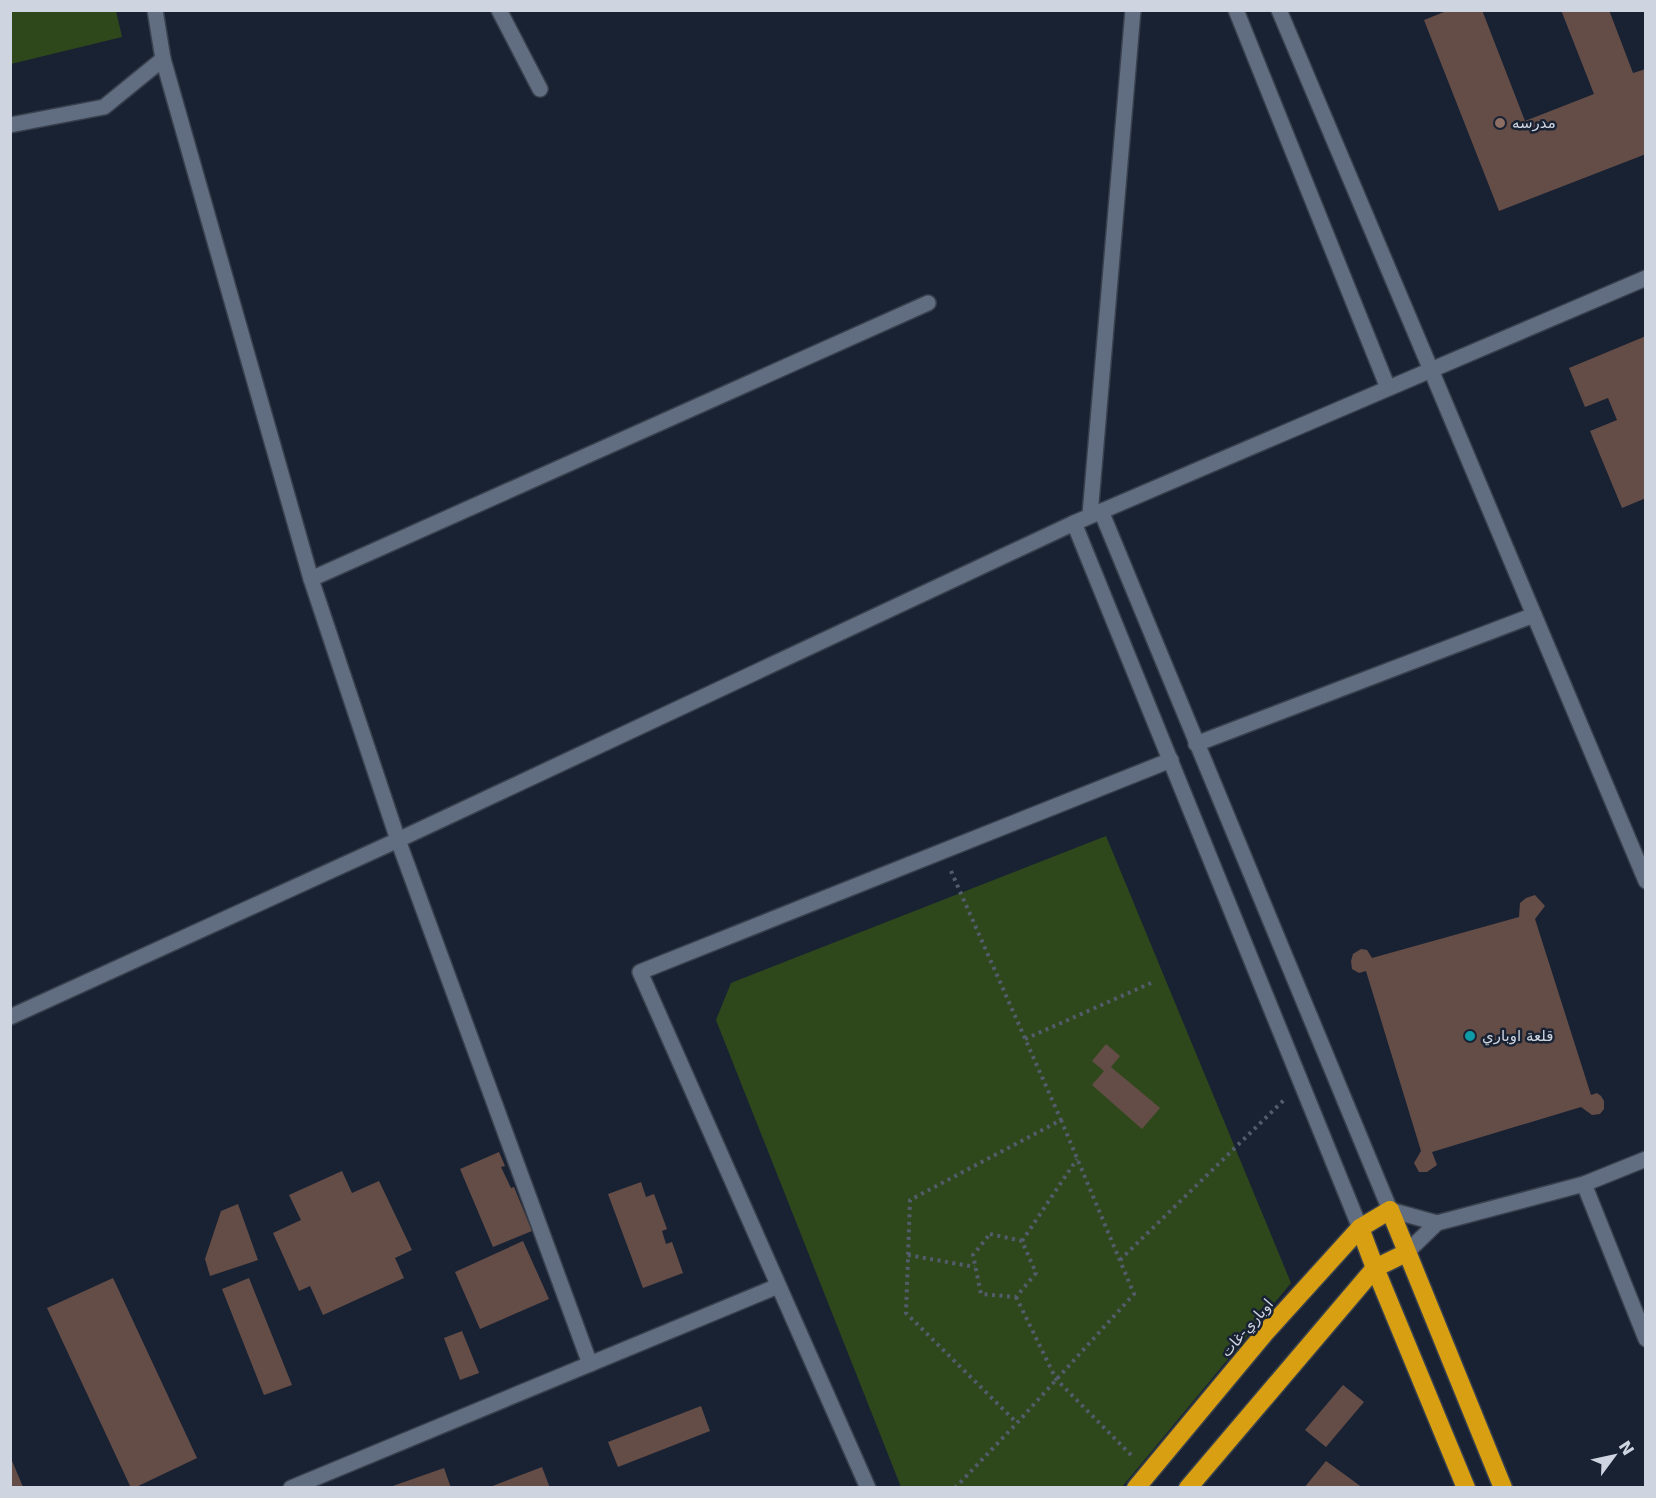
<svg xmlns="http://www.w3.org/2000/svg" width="1656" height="1498" viewBox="0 0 1656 1498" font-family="'DejaVu Sans',Vazirmatn,sans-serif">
	<rect width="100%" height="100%" fill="#192233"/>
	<g fill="#2e481c">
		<polygon points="10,11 116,11 122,37 11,64"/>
		<polygon points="1106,836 1291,1283 1122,1487 901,1487 716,1020 731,983"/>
	</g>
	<g fill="#654d47">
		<polygon points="1449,10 1482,10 1525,121 1594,94 1561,10 1609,10 1633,73 1646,69 1646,154 1499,211 1424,20"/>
		<polygon points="1646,336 1646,498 1622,508 1590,431 1617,420 1608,398 1585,407 1569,368"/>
		<polygon points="1535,895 1545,906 1535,919 1591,1095 1597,1093 1601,1096 1604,1101 1604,1109 1600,1114 1592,1115 1581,1107 1432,1152 1437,1165 1427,1172 1419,1172 1414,1163 1421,1151 1366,971 1359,973 1352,969 1351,961 1353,954 1361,949 1367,950 1372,958 1519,917 1520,903 1526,898"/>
		<polygon points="1106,1044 1120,1056 1111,1067 1160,1108 1142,1129 1092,1085 1104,1071 1092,1061"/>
		<polygon points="499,1152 505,1166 501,1167 511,1188 514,1187 532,1231 493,1247 460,1169"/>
		<polygon points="342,1171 352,1193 379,1181 412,1250 395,1258 404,1278 323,1315 310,1286 299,1291 273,1233 301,1220 289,1195"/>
		<polygon points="641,1182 646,1197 654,1194 667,1229 662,1231 666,1244 672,1242 683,1273 643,1288 608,1194"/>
		<polygon points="238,1204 258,1260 210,1276 205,1259 221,1211"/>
		<polygon points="523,1241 549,1299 480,1329 455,1272"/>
		<polygon points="113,1278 197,1458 134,1488 131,1488 47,1308"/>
		<polygon points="249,1278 292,1385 264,1395 222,1289"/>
		<polygon points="462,1331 479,1373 460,1380 444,1338"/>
		<polygon points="1343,1385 1364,1402 1326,1447 1305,1430"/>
		<polygon points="701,1406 710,1431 618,1467 608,1442"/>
		<polygon points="10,1456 23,1487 21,1488 10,1488"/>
		<polygon points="1326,1461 1363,1488 1304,1488"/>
		<polygon points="542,1467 550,1488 490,1488 490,1487"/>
		<polygon points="444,1468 451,1488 390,1488 390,1487"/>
	</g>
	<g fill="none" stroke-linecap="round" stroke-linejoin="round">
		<g stroke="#39404d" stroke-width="18">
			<g id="street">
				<polyline points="155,10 163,59 311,579 398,840 590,1364"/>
				<polyline points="499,10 540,89"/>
				<polyline points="10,125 104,107 163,59"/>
				<polyline points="1646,278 1431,370 1646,881"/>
				<polyline points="1090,515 1133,10"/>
				<polyline points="311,579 928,303"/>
				<polyline points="1196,744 1534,615"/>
				<polyline points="10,1017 398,840 1074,523"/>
				<polyline points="1584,1184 1646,1339"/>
				<polyline points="1390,1210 1437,1223"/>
				<polyline points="1406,1253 1437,1223 1584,1184 1646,1159"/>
				<polyline points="291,1488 778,1286"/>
				<polyline points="868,1488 640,972 1171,760"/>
			</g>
		</g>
		<g stroke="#39404d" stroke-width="18">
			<g id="secondary">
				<polyline points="1236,10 1388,388"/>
				<polyline points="1279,10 1431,370 1074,523 1360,1228"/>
				<polyline points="1101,511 1390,1210"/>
			</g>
		</g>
		<g stroke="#39404d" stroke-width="21">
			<g id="highway">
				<polyline points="1360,1228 1375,1268 1466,1488"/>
				<polyline points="1136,1488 1265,1333 1360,1228 1390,1210 1503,1488"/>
				<polyline points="1188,1488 1375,1268 1406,1253"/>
			</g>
		</g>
		<g stroke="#535c6b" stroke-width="4" stroke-dasharray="3 4.5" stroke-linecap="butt">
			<polyline points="951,871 1061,1120 910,1200 906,1313 1017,1423"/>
			<polyline points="1025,1039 1151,983"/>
			<polygon points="990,1234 1022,1241 1036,1273 1016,1297 981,1294 973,1255"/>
			<polyline points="1022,1241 1077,1159"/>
			<polyline points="908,1255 975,1267"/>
			<polyline points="1120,1260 1284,1100"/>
			<polyline points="1016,1297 1056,1379 1131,1455"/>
			<polyline points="955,1488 1017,1423 1134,1294 1061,1120"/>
		</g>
		<use href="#street" stroke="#616d81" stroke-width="15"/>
		<use href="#secondary" stroke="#616d81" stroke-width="15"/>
		<use href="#highway" stroke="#d79f11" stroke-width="18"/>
	</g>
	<circle fill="#8d6e63" stroke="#192233" stroke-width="2" cx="1500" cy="123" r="6"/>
	<circle fill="#0f9aa8" stroke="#192233" stroke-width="2" cx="1470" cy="1036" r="6"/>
	<g text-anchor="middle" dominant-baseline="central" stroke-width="5" stroke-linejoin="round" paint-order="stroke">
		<g font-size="15" fill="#ced5e0" stroke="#192233" text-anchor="start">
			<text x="1512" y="123">مدرسه</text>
			<text x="1482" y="1036">قلعة اوباري</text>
		</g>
		<g font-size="15" fill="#ced5e0" stroke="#192233">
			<text transform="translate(1247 1328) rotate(-49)">اوباري-غات</text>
		</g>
	</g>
	<rect width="1656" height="1498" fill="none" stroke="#ced5e0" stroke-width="24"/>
	<g transform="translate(1614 1456) rotate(57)" stroke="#192233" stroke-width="4.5" paint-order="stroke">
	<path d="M0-4.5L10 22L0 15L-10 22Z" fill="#ced5e0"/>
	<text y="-9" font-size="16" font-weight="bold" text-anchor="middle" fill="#ced5e0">N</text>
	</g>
</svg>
